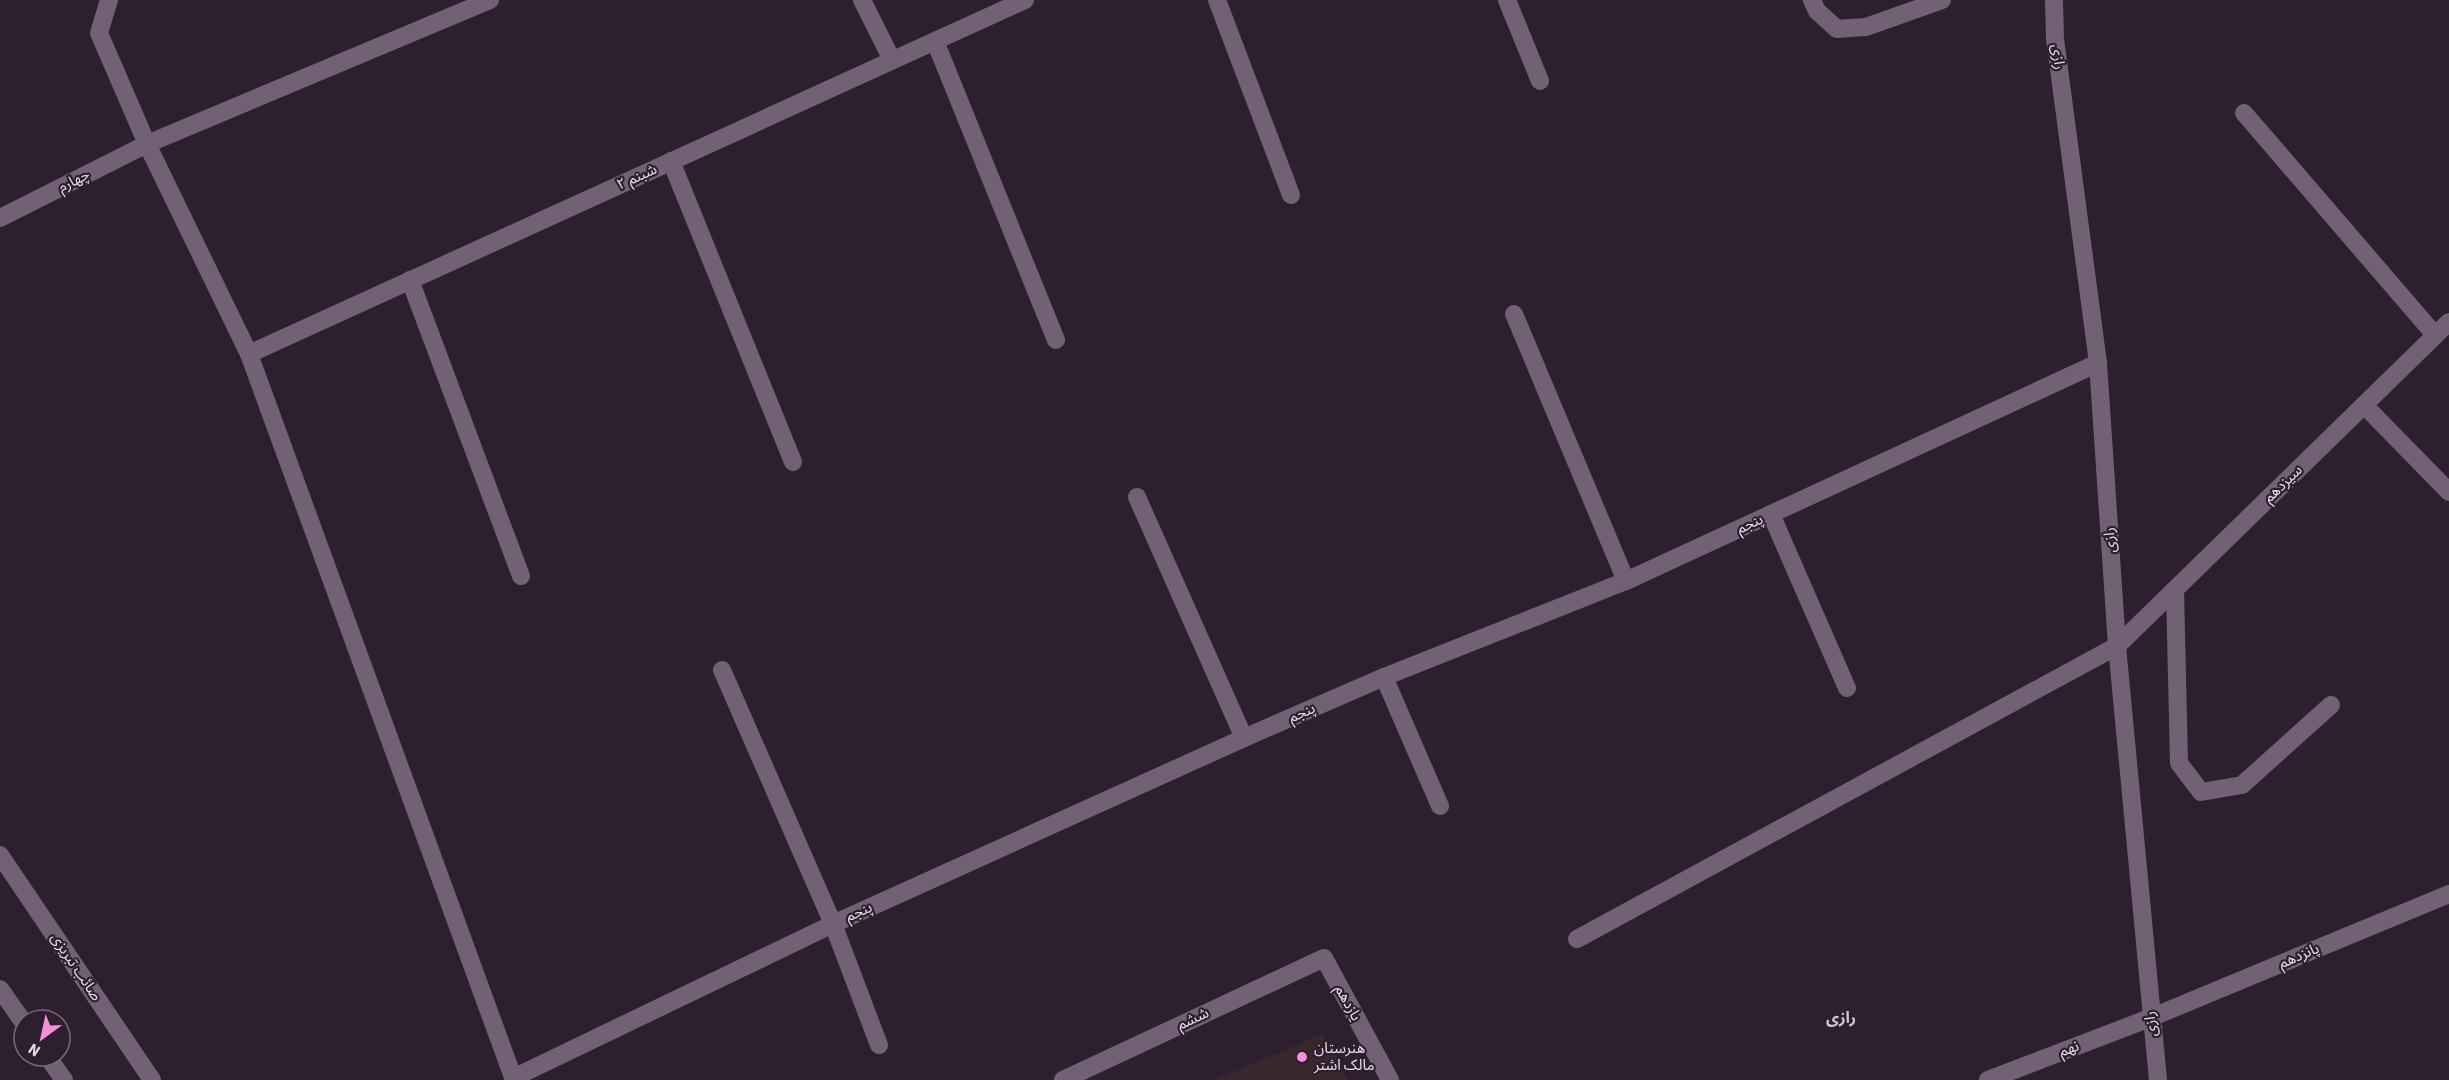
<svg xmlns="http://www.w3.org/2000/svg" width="2449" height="1080" viewBox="0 0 2449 1080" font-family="'Source Sans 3','Noto Sans Arabic',sans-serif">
	<rect width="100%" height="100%" fill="#2e1f30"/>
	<polygon fill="#39272e" points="1323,1034 1348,1080 1213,1080"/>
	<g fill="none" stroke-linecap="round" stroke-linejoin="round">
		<g stroke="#726175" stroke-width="18">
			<polyline points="109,0 99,33 147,144 249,354 514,1080"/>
			<polyline points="862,0 892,60"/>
			<polyline points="1217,0 1291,195"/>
			<polyline points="1507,0 1540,81"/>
			<polyline points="1812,0 1817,11 1837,29 1866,27 1942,0"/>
			<polyline points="2054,0 2055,39 2098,363 2117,646 2158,1080"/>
			<polyline points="935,41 1056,340"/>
			<polyline points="2244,113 2435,335"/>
			<polyline points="671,161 793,462"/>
			<polyline points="0,218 147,144 490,0"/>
			<polyline points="410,280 521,576"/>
			<polyline points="1514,314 1626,581"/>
			<polyline points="249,354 1025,0"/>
			<polyline points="2364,405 2449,492"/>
			<polyline points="1137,497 1244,738"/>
			<polyline points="1771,514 1847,688"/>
			<polyline points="2175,590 2179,763 2201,792 2242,785 2331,705"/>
			<polyline points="722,670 833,924 879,1045"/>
			<polyline points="1384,677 1440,806"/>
			<polyline points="0,855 152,1080"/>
			<polyline points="1577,939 2117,646 2449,322"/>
			<polyline points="0,989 24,1023"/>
			<polyline points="47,1056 64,1080"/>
			<polyline points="513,1078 833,924 1244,738 1384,677 1626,581 2098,363"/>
			<polyline points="1063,1080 1324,958 1390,1080"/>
			<polyline points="1988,1080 2150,1018 2449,894"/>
		</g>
	</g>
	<circle fill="#f391d5" stroke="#2e1f30" stroke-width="2" cx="1302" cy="1057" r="6"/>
	<g text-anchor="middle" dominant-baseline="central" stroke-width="4.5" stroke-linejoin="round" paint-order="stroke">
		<g font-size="15" fill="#e7dde8" stroke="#2e1f30">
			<text transform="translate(2058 57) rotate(83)">رازی</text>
			<text transform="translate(637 177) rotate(-24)">شبنم ۲</text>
			<text transform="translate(74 181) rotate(-27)">چهارم</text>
			<text transform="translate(2283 484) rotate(-44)">سیزدهم</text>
			<text transform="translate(1750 524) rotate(-25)">پنجم</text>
			<text transform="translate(2110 540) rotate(-94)">رازی</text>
			<text transform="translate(1302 713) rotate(-24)">پنجم</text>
			<text transform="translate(859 912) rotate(-24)">پنجم</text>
			<text transform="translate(2299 956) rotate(-23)">پانزدهم</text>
			<text transform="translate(76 967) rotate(56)">صائب تبریزی</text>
			<text transform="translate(1348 1003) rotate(61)">یازدهم</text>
			<text transform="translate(1193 1019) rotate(-25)">ششم</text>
			<text transform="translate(2151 1024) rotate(-96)">رازی</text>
			<text transform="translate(2069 1049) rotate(-21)">نهم</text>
		</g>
		<g font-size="15" fill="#e7dde8" stroke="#2e1f30" text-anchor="start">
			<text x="1314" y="1048">هنرستان<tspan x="1314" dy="17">مالک اشتر</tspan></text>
		</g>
		<g font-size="16" font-weight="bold" fill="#d5c2d8" stroke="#2e1f30">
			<text x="1841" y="1018">رازی</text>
		</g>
	</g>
	<g transform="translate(42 1038) rotate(213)"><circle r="28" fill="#2e1f30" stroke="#786b7a" stroke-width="1.5"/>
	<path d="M0-4.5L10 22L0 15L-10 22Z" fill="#f391d5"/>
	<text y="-9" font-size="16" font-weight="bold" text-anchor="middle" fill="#e7dde8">N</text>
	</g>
</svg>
